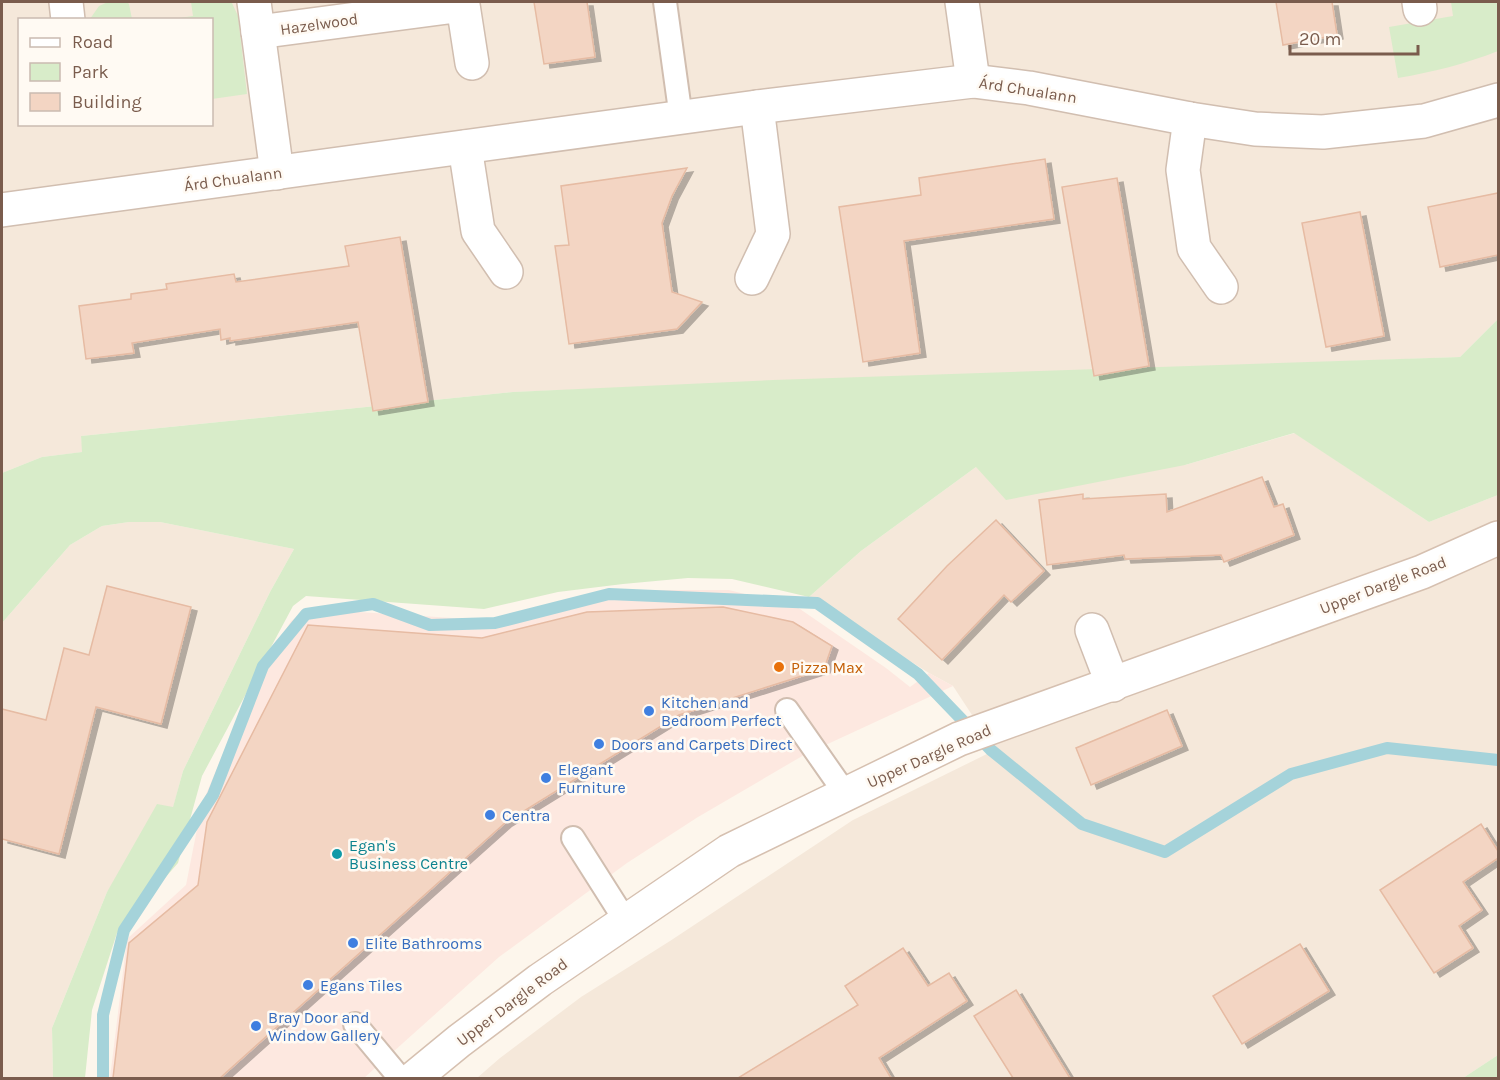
<svg xmlns="http://www.w3.org/2000/svg" width="1500" height="1080" viewBox="0 0 1500 1080" font-family="Karla,sans-serif">
	<defs>
		<filter id="shadow"><feDropShadow dx="6" dy="4" stdDeviation="0" flood-color="#0004"/></filter>
	</defs>
	<rect width="100%" height="100%" fill="#fdf6ec"/>
	<g fill="#f5e8da" fill-rule="evenodd">
		<path d="M 2,2 L 1498,2 L 1498,319 L 1460,357 L 513,392 L 81,436 L 83,452 L 42,457 L 2,473 ZM 20,20 L 212,20 L 212,124 L 20,124 Z"/>
		<polygon points="1295,433 1429,522 1498,495 1498,1055 1463,1078 477,1078 500,1058 581,997 670,941 853,820 995,750 953,686 929,673 809,597 861,551 976,467 1185,465"/>
		<polygon points="129,522 160,522 294,549 270,592 183,771 173,808 107,892 52,1028 53,1078 2,1078 2,623 70,545 102,526"/>
	</g>
	<polygon fill="#fde8e0" points="642,590 729,590 797,607 886,668 910,687 929,673 953,686 804,755 698,817 627,863 499,957 364,1078 110,1078 127,939 186,885 202,804 248,694 291,621 305,611 359,612 484,620 594,595"/>
	<g fill="#d8ecc9">
		<polygon points="108,2 127,2 129,4 132,19 90,19 99,6"/>
		<polygon points="191,2 231,2 232,3 238,16 247,94 212,99 212,20 172,19 193,16"/>
		<path d="M 1451,2 L 1498,2 L 1498,51 C 1465,64 1433,72 1398,78 L 1389,27 L 1453,16 Z"/>
		<polygon points="1498,319 1498,495 1429,522 1294,433 1185,465 1006,500 976,467 861,551 809,597 732,579 688,578 623,584 558,592 484,609 306,596 293,606 202,776 178,863 117,933 92,1010 85,1078 53,1078 52,1028 107,892 157,804 173,807 183,771 270,592 294,549 160,522 129,522 102,526 70,545 2,623 2,473 42,457 82,452 81,436 513,392 773,380 1460,357"/>
		<polygon points="1498,1055 1498,1078 1463,1078"/>
	</g>
	<g fill="none" stroke-linecap="round" stroke-linejoin="round">
		<polyline stroke="#a5d3da" stroke-width="12" points="103,1078 103,1015 124,930 213,795 263,666 306,614 373,604 430,625 495,623 609,594 817,603 918,674 991,750 1082,824 1165,852 1291,774 1387,748 1498,760"/>
	</g>
	<g fill="#f3d5c3" stroke="#e6bba3" stroke-width="1.5" filter="url(#shadow)">
		<polygon points="534,2 587,2 595,57 544,64"/>
		<polygon points="1276,2 1332,2 1337,35 1283,45"/>
		<polygon points="1045,159 1054,219 904,241 920,353 863,362 839,207 921,195 919,178"/>
		<polygon points="687,168 672,196 662,223 672,292 702,302 677,329 569,344 555,246 569,245 561,186"/>
		<polygon points="1117,178 1149,366 1094,376 1062,187"/>
		<polygon points="1498,193 1498,255 1440,267 1428,207"/>
		<polygon points="1360,212 1384,336 1326,347 1302,223"/>
		<polygon points="400,237 428,402 373,411 358,322 230,341 230,338 221,340 220,329 132,343 134,353 86,359 79,306 131,299 131,294 167,289 166,284 234,274 236,282 349,266 345,246"/>
		<polygon points="1262,477 1274,507 1283,504 1294,535 1224,562 1221,555 1125,559 1124,555 1047,565 1039,500 1083,494 1083,499 1166,494 1167,512"/>
		<polygon points="996,520 1044,571 1011,602 1004,595 942,660 898,619 947,566"/>
		<polygon points="107,586 191,607 161,724 96,707 59,854 2,839 2,709 46,720 64,648 89,655"/>
		<polygon points="723,607 793,622 832,646 824,669 679,715 506,822 220,1078 113,1078 129,943 198,885 207,822 308,625 482,638 587,612"/>
		<polygon points="1167,710 1182,746 1091,785 1076,748"/>
		<polygon points="1481,824 1498,851 1498,858 1463,882 1482,910 1459,926 1473,948 1434,973 1380,890"/>
		<polygon points="1300,944 1329,991 1242,1044 1213,996"/>
		<polygon points="903,948 928,986 949,973 967,1001 879,1058 891,1078 738,1078 858,1005 845,986"/>
		<polygon points="1016,990 1070,1078 1013,1078 974,1016"/>
	</g>
	<g fill="none" stroke-linecap="round" stroke-linejoin="round">
		<g stroke="#d1beb0" stroke-width="26">
			<g id="service">
				<polyline points="665,2 681,118"/>
				<polyline points="787,710 845,793"/>
				<polyline points="573,838 625,920"/>
				<polyline points="355,1024 400,1078"/>
			</g>
		</g>
		<g stroke="#d1beb0" stroke-width="36">
			<g id="minor">
				<polyline points="66,2 68,20"/>
				<polyline points="254,2 277,173"/>
				<polyline points="962,2 973,81"/>
				<polyline points="1419,2 1420,9"/>
				<polyline points="258,32 463,5 472,63"/>
				<polyline points="1190,119 1183,170 1194,248 1221,287"/>
				<polyline points="465,147 478,231 506,272"/>
				<polyline points="2,210 757,107 973,81 1029,88 1190,119 1255,129 1323,132 1424,121 1498,100"/>
				<polyline points="752,278 773,234 757,107"/>
				<polyline points="1092,630 1113,685"/>
			</g>
		</g>
		<g stroke="#d6c0b0" stroke-width="36">
			<polyline id="secondary" points="414,1078 459,1041 540,980 729,851 959,739 1422,572 1498,538"/>
		</g>
		<use href="#service" stroke="#fff" stroke-width="22"/>
		<use href="#minor" stroke="#fff" stroke-width="33"/>
		<use href="#secondary" stroke="#fff" stroke-width="33"/>
	</g>
	<circle fill="#e8710a" stroke="#fffaf3" stroke-width="2" cx="779" cy="667" r="6"/>
	<g fill="#3f7fe0" stroke="#fffaf3" stroke-width="2">
		<circle cx="649" cy="711" r="6"/>
		<circle cx="599" cy="744" r="6"/>
		<circle cx="546" cy="778" r="6"/>
		<circle cx="490" cy="815" r="6"/>
		<circle cx="353" cy="943" r="6"/>
		<circle cx="308" cy="985" r="6"/>
		<circle cx="256" cy="1026" r="6"/>
	</g>
	<circle fill="#0f9aa8" stroke="#fffaf3" stroke-width="2" cx="337" cy="854" r="6"/>
	<g text-anchor="middle" dominant-baseline="central" stroke-width="5" stroke-linejoin="round" paint-order="stroke">
		<g font-size="16" fill="#7a5c4d" stroke="#fffaf3">
			<text transform="translate(319 24) rotate(-8)">Hazelwood</text>
			<text transform="translate(1028 90) rotate(9)">Árd Chualann</text>
			<text transform="translate(233 179) rotate(-8)">Árd Chualann</text>
			<text transform="translate(1383 585) rotate(-21)">Upper Dargle Road</text>
			<text transform="translate(929 756) rotate(-24)">Upper Dargle Road</text>
			<text transform="translate(512 1002) rotate(-37)">Upper Dargle Road</text>
		</g>
		<g font-size="16" fill="#c56008" stroke="#fffaf3" text-anchor="start">
			<text x="791" y="667">Pizza Max</text>
		</g>
		<g font-size="16" fill="#366cbe" stroke="#fffaf3" text-anchor="start">
			<text x="661" y="702">Kitchen and<tspan x="661" dy="18">Bedroom Perfect</tspan></text>
			<text x="611" y="744">Doors and Carpets Direct</text>
			<text x="558" y="769">Elegant<tspan x="558" dy="18">Furniture</tspan></text>
			<text x="502" y="815">Centra</text>
			<text x="365" y="943">Elite Bathrooms</text>
			<text x="320" y="985">Egans Tiles</text>
			<text x="268" y="1017">Bray Door and<tspan x="268" dy="18">Window Gallery</tspan></text>
		</g>
		<g font-size="16" fill="#0d838f" stroke="#fffaf3" text-anchor="start">
			<text x="349" y="845">Egan's<tspan x="349" dy="18">Business Centre</tspan></text>
		</g>
	</g>
	<rect width="1500" height="1080" fill="none" stroke="#7a5c4d" stroke-width="6"/>
	<rect x="18" y="18" width="195" height="108" fill="#fffaf3" stroke="#cabbb1" stroke-width="1.5"/>
	<rect x="30" y="38" width="30" height="9" fill="#ffffff" stroke="#cabbb1" stroke-width="1.5"/>
	<text x="72" y="48" font-size="18" fill="#7a5c4d">Road</text>
	<rect x="30" y="63" width="30" height="18" fill="#d8ecc9" stroke="#cabbb1" stroke-width="1.5"/>
	<text x="72" y="78" font-size="18" fill="#7a5c4d">Park</text>
	<rect x="30" y="93" width="30" height="18" fill="#f3d5c3" stroke="#cabbb1" stroke-width="1.5"/>
	<text x="72" y="108" font-size="18" fill="#7a5c4d">Building</text>
	<path d="M1290 45v9h128v-9" fill="none" stroke="#7a5c4d" stroke-width="3"/>
	<text x="1299" y="45" font-size="18" fill="#7a5c4d" stroke="#fffaf3" stroke-width="4.5" paint-order="stroke">20 m</text>
</svg>
